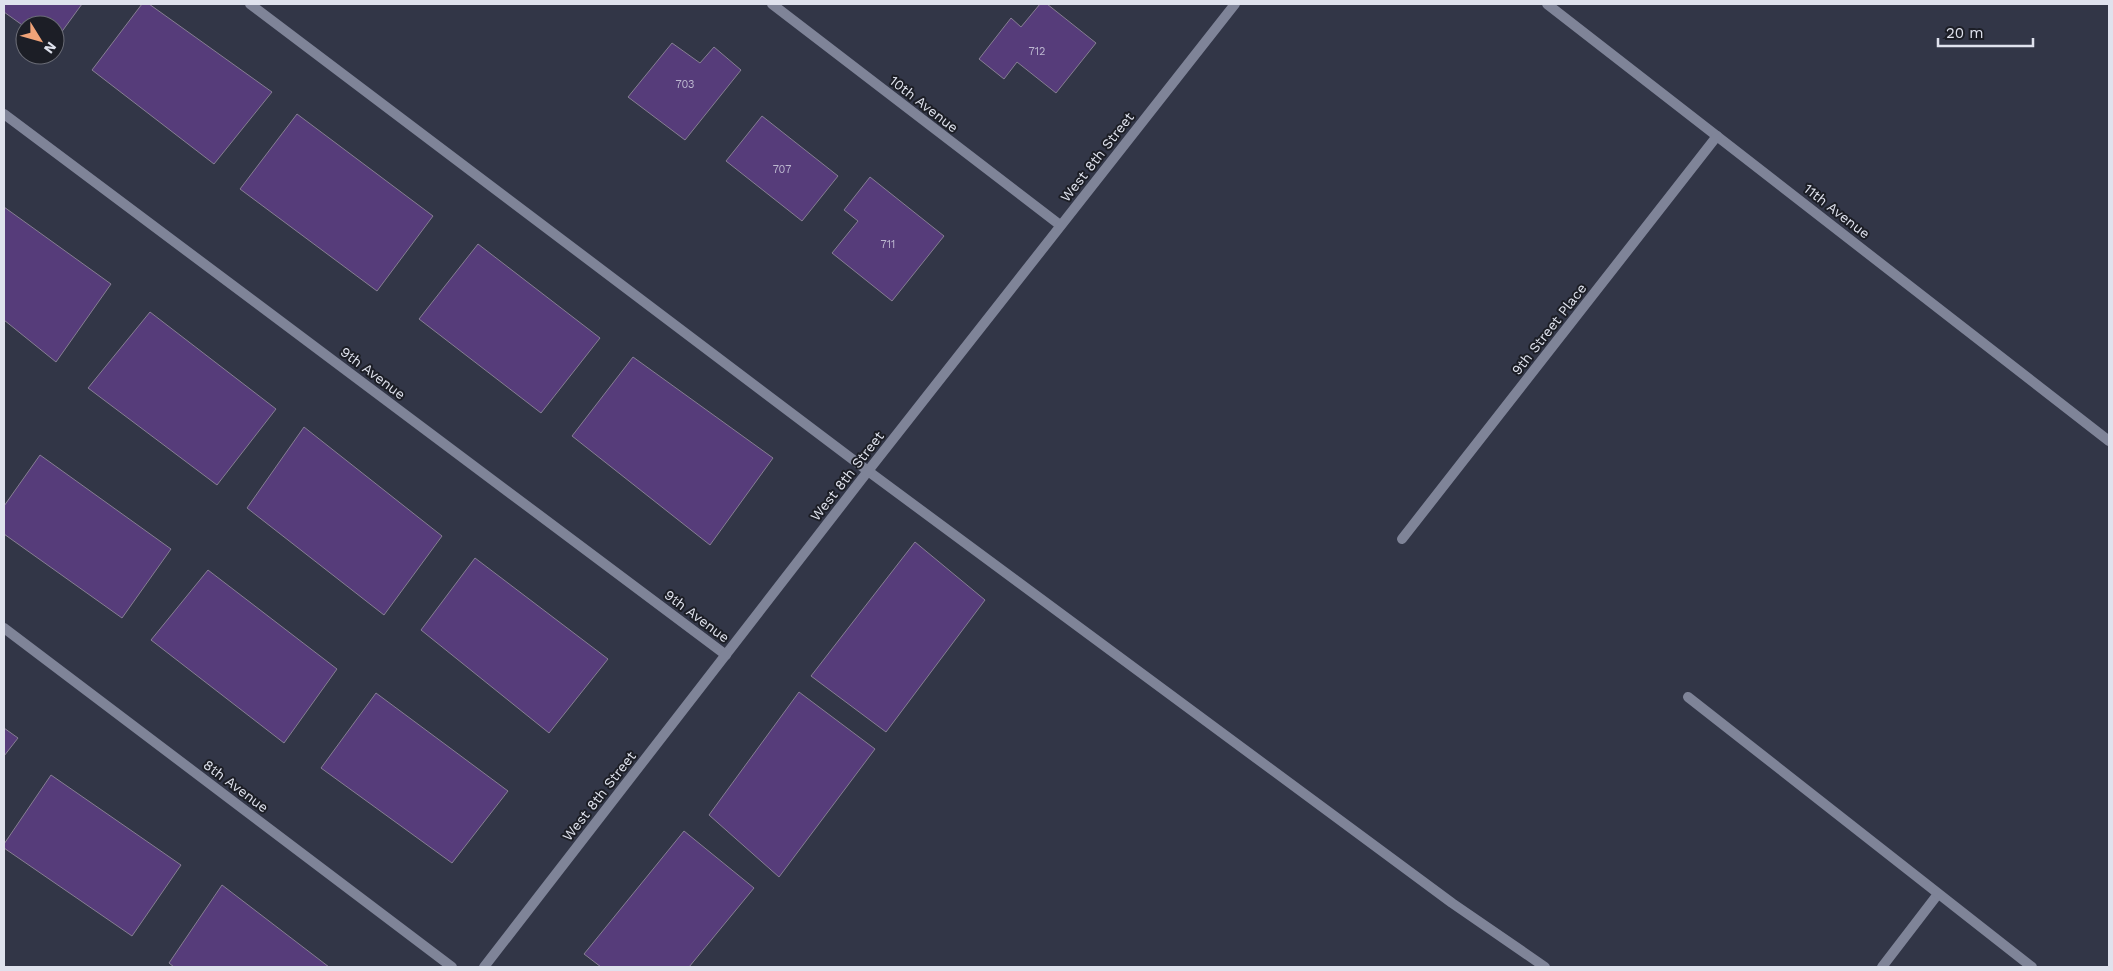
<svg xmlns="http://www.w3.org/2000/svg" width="2113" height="971" viewBox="0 0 2113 971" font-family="'Work Sans',sans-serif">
	<rect width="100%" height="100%" fill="#323647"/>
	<g fill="#563c7a" stroke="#867e93">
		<polygon points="4,4 82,4 55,41 55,25 25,25 25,27 4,12"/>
		<polygon points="142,4 149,4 272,92 214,164 92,70"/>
		<polygon points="1040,4 1047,4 1096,43 1056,93 1017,62 1004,79 979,59 1011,18 1021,27"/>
		<polygon points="672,43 700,63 714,47 741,70 685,140 628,97"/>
		<polygon points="297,114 433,216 377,291 240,189"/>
		<polygon points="762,116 838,176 802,221 726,161"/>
		<polygon points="870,177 944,236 892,301 832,253 858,221 844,210"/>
		<polygon points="4,207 111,284 56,362 4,320"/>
		<polygon points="478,244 600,338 541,413 419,319"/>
		<polygon points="150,312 276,409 217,485 88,388"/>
		<polygon points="633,357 773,458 710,545 572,436"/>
		<polygon points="304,427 442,536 384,615 247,508"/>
		<polygon points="40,455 171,549 122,618 4,534 4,506"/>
		<polygon points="915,542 985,600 886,732 811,676"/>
		<polygon points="475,558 608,659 549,733 421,630"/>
		<polygon points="208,570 337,669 284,743 151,640"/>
		<polygon points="799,692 875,749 779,877 709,815"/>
		<polygon points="376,693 508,791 452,863 321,768"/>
		<polygon points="4,728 18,738 4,756"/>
		<polygon points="51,775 181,865 132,936 4,848 4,844"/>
		<polygon points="684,831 754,888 689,967 601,967 584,954"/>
		<polygon points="222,885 329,967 174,967 169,963"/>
	</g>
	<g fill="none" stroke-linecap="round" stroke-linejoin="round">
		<g stroke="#7f8498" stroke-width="10">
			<polyline points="250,4 868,471 1452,903 1545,967"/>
			<polyline points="1882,967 1938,894"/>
		</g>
		<g stroke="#7f8498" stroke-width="10">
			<polyline points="772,4 1060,225"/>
			<polyline points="1547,4 2109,441"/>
			<polyline points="4,114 726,655"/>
			<polyline points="1402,539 1717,136"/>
			<polyline points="4,628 452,967"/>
			<polyline points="1688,697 2032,967"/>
		</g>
		<polyline stroke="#7f8498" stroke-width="10" points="484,967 868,471 1235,4"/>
	</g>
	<g text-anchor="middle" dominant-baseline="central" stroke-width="4" stroke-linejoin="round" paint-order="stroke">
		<g font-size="11" fill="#bdb8d0">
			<text x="1037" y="51">712</text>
			<text x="685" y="84">703</text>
			<text x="782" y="169">707</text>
			<text x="888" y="244">711</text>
		</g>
		<g font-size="14" fill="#dfe2ed" stroke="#1c1e26">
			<text transform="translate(924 104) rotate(38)">10th Avenue</text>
			<text transform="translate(1097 157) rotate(-52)">West 8th Street</text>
			<text transform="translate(1837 211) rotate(38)">11th Avenue</text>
			<text transform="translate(1549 329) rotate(-52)">9th Street Place</text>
			<text transform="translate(373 373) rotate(37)">9th Avenue</text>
			<text transform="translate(847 476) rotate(-52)">West 8th Street</text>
			<text transform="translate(697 616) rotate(37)">9th Avenue</text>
			<text transform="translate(236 786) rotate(37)">8th Avenue</text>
			<text transform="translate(599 796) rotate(-52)">West 8th Street</text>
		</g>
	</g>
	<rect width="2113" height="971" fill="none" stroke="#dfe2ed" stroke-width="10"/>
	<g transform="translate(40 40) rotate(127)"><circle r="24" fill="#1c1e26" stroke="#6a6c76"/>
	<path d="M0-4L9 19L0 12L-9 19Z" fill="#f0a378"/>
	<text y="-8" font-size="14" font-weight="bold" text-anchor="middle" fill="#dfe2ed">N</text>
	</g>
	<path d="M1938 38v8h95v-8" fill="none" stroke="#dfe2ed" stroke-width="2.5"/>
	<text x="1946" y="38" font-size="15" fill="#dfe2ed" stroke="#1c1e26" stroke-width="4" paint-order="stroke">20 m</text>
</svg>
